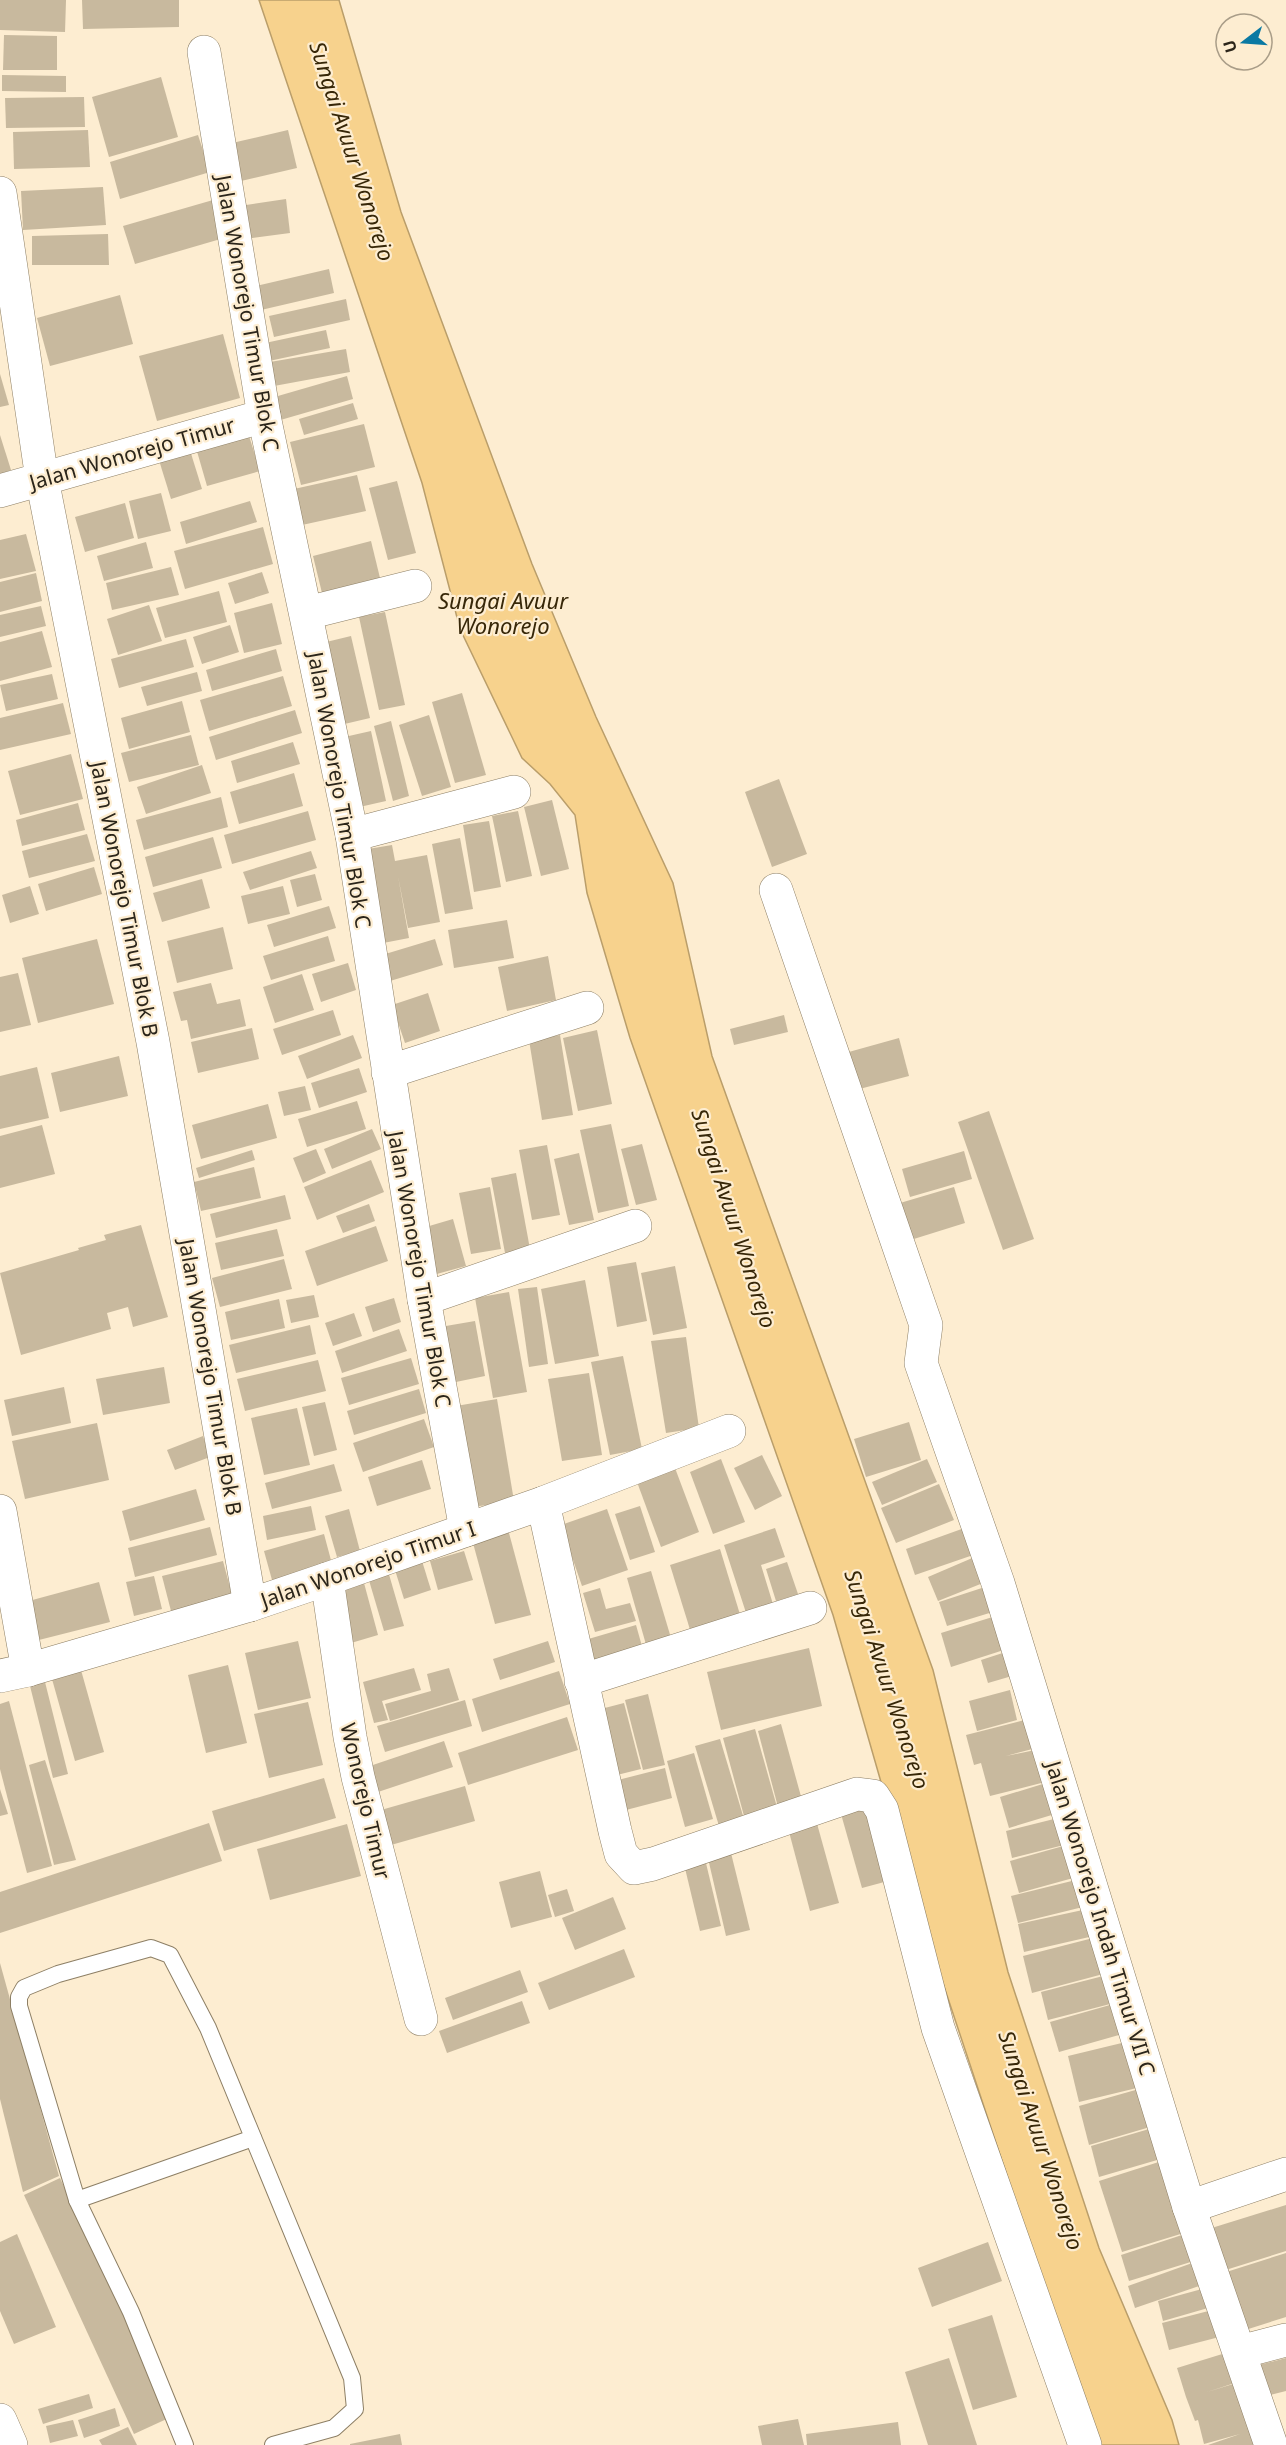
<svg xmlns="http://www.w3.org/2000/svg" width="1286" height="2445" viewBox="0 0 1286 2445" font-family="'Noto Sans',sans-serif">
	<rect width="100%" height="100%" fill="#fdedd1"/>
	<polygon fill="#f7d28d" stroke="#ba9e6a" stroke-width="1.5" points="259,0 339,0 401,212 532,564 596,717 673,883 712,1056 933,1670 1008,1972 1099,2248 1172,2420 1179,2445 1101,2445 1011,2188 912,1890 833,1615 630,1038 587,893 575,815 550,784 522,758 460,629 422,483"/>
	<g fill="#c8b99e">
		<polygon points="0,0 66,0 65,32 0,30"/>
		<polygon points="82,0 179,0 179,27 83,29"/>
		<polygon points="4,35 57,36 57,70 3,70"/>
		<polygon points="2,75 66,76 66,92 2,91"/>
		<polygon points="161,77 178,137 109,157 92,97"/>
		<polygon points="84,97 85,127 6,128 5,98"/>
		<polygon points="88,130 90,167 14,169 13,132"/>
		<polygon points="288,130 297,168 241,181 232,143"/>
		<polygon points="198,135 210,172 120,199 110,162"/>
		<polygon points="103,187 106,225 23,230 21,191"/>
		<polygon points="286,199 290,233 238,240 233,207"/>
		<polygon points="213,200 224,238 135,264 123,226"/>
		<polygon points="108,234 109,265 32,265 32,236"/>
		<polygon points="329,269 334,293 261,310 256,286"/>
		<polygon points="120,295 133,344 50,366 37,318"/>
		<polygon points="346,299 350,320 274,337 269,316"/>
		<polygon points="326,330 330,348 269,361 265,343"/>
		<polygon points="223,334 240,398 157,421 139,356"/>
		<polygon points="346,349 350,372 274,386 270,362"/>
		<polygon points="0,374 9,405 0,407"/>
		<polygon points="347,376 353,399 277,421 271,398"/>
		<polygon points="353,403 358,419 304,435 299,419"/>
		<polygon points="364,424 375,467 301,485 290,442"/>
		<polygon points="246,426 260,471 207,486 194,441"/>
		<polygon points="0,435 11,470 0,474"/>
		<polygon points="189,447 202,489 171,499 158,457"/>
		<polygon points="357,475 366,511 302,525 294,489"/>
		<polygon points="397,481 416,553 388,560 369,488"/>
		<polygon points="161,493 171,531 138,539 129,501"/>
		<polygon points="250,501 257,522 186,544 180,522"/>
		<polygon points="125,503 134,538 85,552 75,517"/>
		<polygon points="263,527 273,564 185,589 174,551"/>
		<polygon points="26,534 36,571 0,579 0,540"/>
		<polygon points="371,541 380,578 322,593 313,556"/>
		<polygon points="146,542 153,568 104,581 97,556"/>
		<polygon points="171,567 179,595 112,610 106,583"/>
		<polygon points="262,572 269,593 235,604 228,583"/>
		<polygon points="36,573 42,601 0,612 0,582"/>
		<polygon points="219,591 227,622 165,638 156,608"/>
		<polygon points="272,603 282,644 244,653 234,613"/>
		<polygon points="149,605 162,641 118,655 107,619"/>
		<polygon points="41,606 46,626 0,637 0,615"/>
		<polygon points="385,612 405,705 379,710 359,617"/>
		<polygon points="230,625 239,652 202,664 193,637"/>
		<polygon points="42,631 52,667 0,681 0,642"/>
		<polygon points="351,636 370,718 336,726 318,644"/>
		<polygon points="186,639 194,667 119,688 111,659"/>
		<polygon points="276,649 282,671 212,691 206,670"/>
		<polygon points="197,672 202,691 147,706 141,687"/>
		<polygon points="52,674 58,699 6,711 0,685"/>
		<polygon points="283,676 292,706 209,731 200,700"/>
		<polygon points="462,693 486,775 455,783 432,702"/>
		<polygon points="182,701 190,732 129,749 121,718"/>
		<polygon points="63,703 71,734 0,750 0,718"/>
		<polygon points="295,710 302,733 216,760 209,737"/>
		<polygon points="429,715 451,787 422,796 399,725"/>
		<polygon points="391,721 409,796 393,801 374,726"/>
		<polygon points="371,731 386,801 355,808 340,738"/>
		<polygon points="191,735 199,765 129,782 121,753"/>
		<polygon points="293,742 300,764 237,783 231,761"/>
		<polygon points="71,754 83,799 20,815 8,771"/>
		<polygon points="202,765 211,793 146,814 137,787"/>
		<polygon points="294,773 303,806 239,824 230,792"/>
		<polygon points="779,779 807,854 772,867 745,792"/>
		<polygon points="221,797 228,827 144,850 136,820"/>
		<polygon points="552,800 569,869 541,876 524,807"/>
		<polygon points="78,803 85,830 22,846 16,820"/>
		<polygon points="308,811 316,840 232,864 224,835"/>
		<polygon points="518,811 532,876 506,882 492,816"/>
		<polygon points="489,821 501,887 474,892 463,825"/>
		<polygon points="87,834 95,861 29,878 22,851"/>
		<polygon points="213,837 222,868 153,887 145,857"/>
		<polygon points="460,838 473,909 445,914 432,844"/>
		<polygon points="392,845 395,861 427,855 440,922 408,928 398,876 409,938 378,944 362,850"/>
		<polygon points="311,851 317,868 250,890 243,872"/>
		<polygon points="94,867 102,894 46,911 38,884"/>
		<polygon points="315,874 322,900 297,907 290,880"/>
		<polygon points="202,879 210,908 162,922 153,893"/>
		<polygon points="30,886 39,914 10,923 2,895"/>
		<polygon points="283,886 290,914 248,924 241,896"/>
		<polygon points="329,906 336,928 274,947 267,925"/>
		<polygon points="507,920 514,958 454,968 448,930"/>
		<polygon points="223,927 233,969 177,983 167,941"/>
		<polygon points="328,936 335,961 271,980 263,956"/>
		<polygon points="97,939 114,1004 38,1023 22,958"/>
		<polygon points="435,939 443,965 390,981 382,955"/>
		<polygon points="548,956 556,1000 507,1011 498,967"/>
		<polygon points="348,963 356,990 321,1002 312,974"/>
		<polygon points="18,973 31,1025 0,1032 0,977"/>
		<polygon points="302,974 314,1010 275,1023 263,987"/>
		<polygon points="211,983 217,1004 240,999 246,1026 191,1039 187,1020 181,1021 173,992"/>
		<polygon points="428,993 440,1031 405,1043 392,1005"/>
		<polygon points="333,1010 341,1035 282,1055 273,1029"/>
		<polygon points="784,1015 788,1032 734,1045 730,1029"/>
		<polygon points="252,1028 259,1059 198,1073 191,1042"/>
		<polygon points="597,1030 612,1104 578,1111 563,1038"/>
		<polygon points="353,1035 362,1058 307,1079 298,1056"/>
		<polygon points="560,1035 573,1115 542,1120 529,1040"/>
		<polygon points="899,1038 909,1076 848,1092 838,1055"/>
		<polygon points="119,1056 128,1096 60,1112 51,1073"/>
		<polygon points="37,1067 49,1118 0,1129 0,1076"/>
		<polygon points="359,1068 367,1092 319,1108 311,1083"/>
		<polygon points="305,1086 311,1110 284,1116 278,1092"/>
		<polygon points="357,1101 366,1129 307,1147 298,1119"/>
		<polygon points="268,1104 277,1138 201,1159 192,1125"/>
		<polygon points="989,1111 1034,1239 1003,1250 958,1122"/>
		<polygon points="611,1124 629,1206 598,1213 580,1130"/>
		<polygon points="42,1125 55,1174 0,1188 0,1136"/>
		<polygon points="372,1129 381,1149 332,1169 324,1149"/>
		<polygon points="642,1144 657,1200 636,1205 621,1149"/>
		<polygon points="547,1145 560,1215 532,1220 519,1150"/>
		<polygon points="316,1149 326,1173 303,1183 293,1158"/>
		<polygon points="252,1150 255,1160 199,1178 196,1168"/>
		<polygon points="964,1151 972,1179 910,1197 902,1169"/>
		<polygon points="579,1153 594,1220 569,1225 554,1159"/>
		<polygon points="371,1160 384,1192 317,1220 304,1187"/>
		<polygon points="254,1167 261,1198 201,1211 194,1182"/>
		<polygon points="516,1173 530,1249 505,1253 491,1178"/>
		<polygon points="490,1187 501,1249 471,1254 459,1193"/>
		<polygon points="954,1187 965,1223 901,1243 890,1206"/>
		<polygon points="285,1195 291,1219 216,1238 210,1214"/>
		<polygon points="369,1204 375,1221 343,1233 336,1216"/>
		<polygon points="453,1219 466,1266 433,1275 419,1229"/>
		<polygon points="141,1225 168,1317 133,1327 128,1307 107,1313 111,1329 21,1355 0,1273 79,1250 78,1248 106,1240 104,1235"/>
		<polygon points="376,1226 388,1261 317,1286 305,1251"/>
		<polygon points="277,1229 284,1256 221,1270 215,1243"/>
		<polygon points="284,1259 292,1289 220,1307 212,1278"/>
		<polygon points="636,1262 647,1321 617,1327 607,1267"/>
		<polygon points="675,1266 687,1328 653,1335 641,1273"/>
		<polygon points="585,1280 599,1356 555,1364 541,1289"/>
		<polygon points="537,1287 548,1364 529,1367 518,1289"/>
		<polygon points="509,1292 527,1392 493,1398 475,1298"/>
		<polygon points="314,1295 319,1317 291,1323 286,1300"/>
		<polygon points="394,1298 401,1322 373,1332 365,1307"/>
		<polygon points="279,1299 285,1328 231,1340 225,1312"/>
		<polygon points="354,1313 362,1336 333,1346 325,1323"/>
		<polygon points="475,1321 485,1376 451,1383 440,1327"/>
		<polygon points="310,1325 316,1354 236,1373 229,1345"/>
		<polygon points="399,1329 407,1351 342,1373 335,1351"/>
		<polygon points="686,1337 699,1428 666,1433 651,1341"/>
		<polygon points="623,1356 642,1449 610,1455 591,1362"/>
		<polygon points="411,1358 419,1384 349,1405 341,1378"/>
		<polygon points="318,1360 326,1391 245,1411 237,1379"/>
		<polygon points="164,1367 170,1403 103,1415 96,1379"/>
		<polygon points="589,1373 602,1455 562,1461 548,1379"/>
		<polygon points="64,1387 71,1423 12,1436 4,1400"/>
		<polygon points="419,1389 426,1413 354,1435 347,1411"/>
		<polygon points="497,1399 514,1501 473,1507 456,1406"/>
		<polygon points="325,1402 337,1450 314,1456 302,1407"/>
		<polygon points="297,1408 310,1465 264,1475 251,1418"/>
		<polygon points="424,1419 434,1447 363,1472 353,1443"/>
		<polygon points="909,1422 921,1460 866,1477 854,1439"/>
		<polygon points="97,1423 109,1480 25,1499 12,1441"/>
		<polygon points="203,1436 210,1457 175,1470 167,1450"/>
		<polygon points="762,1455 782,1496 755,1510 734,1468"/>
		<polygon points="721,1459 745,1522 713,1534 690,1472"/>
		<polygon points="927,1459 937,1482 882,1505 872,1482"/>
		<polygon points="422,1460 431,1489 377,1506 368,1477"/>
		<polygon points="334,1464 342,1491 272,1509 265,1483"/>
		<polygon points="675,1468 699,1532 661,1547 637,1482"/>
		<polygon points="939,1484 954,1520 896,1543 881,1508"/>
		<polygon points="196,1489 205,1520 130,1541 122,1511"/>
		<polygon points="311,1506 316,1530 267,1540 263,1516"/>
		<polygon points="640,1506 655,1552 630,1560 615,1514"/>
		<polygon points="349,1509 360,1551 337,1557 325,1516"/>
		<polygon points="607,1509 628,1570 582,1586 561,1525"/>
		<polygon points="970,1526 979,1553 915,1575 906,1549"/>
		<polygon points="210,1527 217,1555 135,1577 128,1548"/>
		<polygon points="775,1528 785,1557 761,1565 776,1614 749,1622 724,1545"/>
		<polygon points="509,1533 531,1615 495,1624 473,1543"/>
		<polygon points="324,1534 332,1564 272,1580 264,1551"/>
		<polygon points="720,1549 742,1621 692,1636 670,1565"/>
		<polygon points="464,1551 473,1580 438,1590 430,1561"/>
		<polygon points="977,1556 988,1581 938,1601 928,1577"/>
		<polygon points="223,1561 232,1595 171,1611 162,1576"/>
		<polygon points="422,1561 431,1590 404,1599 395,1570"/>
		<polygon points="787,1562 798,1594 776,1601 766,1569"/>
		<polygon points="388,1571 404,1626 384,1631 368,1577"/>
		<polygon points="651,1571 674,1648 649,1655 627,1578"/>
		<polygon points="154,1576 162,1609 134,1616 126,1582"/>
		<polygon points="99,1582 110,1622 35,1641 25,1602"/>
		<polygon points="364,1583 378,1635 351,1643 336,1591"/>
		<polygon points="988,1586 996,1611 947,1626 939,1602"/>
		<polygon points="600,1588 606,1609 630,1603 636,1621 595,1632 583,1593"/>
		<polygon points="999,1615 1010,1648 951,1667 941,1633"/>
		<polygon points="636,1625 645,1657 595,1673 585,1640"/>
		<polygon points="298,1641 311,1698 258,1710 245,1653"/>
		<polygon points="548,1641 555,1662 500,1680 493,1659"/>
		<polygon points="809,1648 822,1706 721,1730 707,1672"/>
		<polygon points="1012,1650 1019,1674 988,1683 981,1660"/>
		<polygon points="228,1665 247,1743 206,1753 188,1675"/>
		<polygon points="414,1668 421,1690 382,1701 388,1720 374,1723 363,1682"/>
		<polygon points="449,1668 459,1700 390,1721 385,1704 431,1691 427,1674"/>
		<polygon points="81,1670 104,1752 75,1761 52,1679"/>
		<polygon points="559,1671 570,1704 482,1732 472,1699"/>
		<polygon points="44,1678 68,1774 53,1778 29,1682"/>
		<polygon points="1010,1690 1017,1720 977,1731 969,1701"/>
		<polygon points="648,1694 665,1765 643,1770 625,1700"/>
		<polygon points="465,1700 472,1726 385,1752 377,1726"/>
		<polygon points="9,1701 52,1866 27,1873 0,1769 0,1704"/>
		<polygon points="308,1702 323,1765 269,1778 254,1714"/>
		<polygon points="624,1703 641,1769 613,1776 597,1710"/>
		<polygon points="567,1717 578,1750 468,1785 458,1753"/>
		<polygon points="1036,1717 1044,1746 1006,1756 1040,1749 1049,1781 990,1796 981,1763 974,1765 966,1735"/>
		<polygon points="781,1724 802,1800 778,1807 758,1731"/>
		<polygon points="755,1729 777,1807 744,1816 723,1738"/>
		<polygon points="720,1739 744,1819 719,1826 695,1746"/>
		<polygon points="444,1741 453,1767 369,1795 361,1769"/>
		<polygon points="694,1753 713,1819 685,1827 667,1761"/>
		<polygon points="45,1760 76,1860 54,1865 29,1765"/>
		<polygon points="665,1768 672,1798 626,1810 618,1780"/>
		<polygon points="324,1778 336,1818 224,1851 212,1811"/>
		<polygon points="1046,1783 1055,1814 1009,1828 1000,1797"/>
		<polygon points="465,1786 475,1821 384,1847 374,1812"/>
		<polygon points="0,1789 8,1814 0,1816"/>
		<polygon points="868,1807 888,1881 862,1888 841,1814"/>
		<polygon points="1066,1816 1072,1843 1012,1858 1006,1831"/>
		<polygon points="816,1820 839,1903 810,1911 788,1828"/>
		<polygon points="209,1823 222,1861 0,1933 0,1892"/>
		<polygon points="347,1824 361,1876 270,1900 257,1849"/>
		<polygon points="1074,1843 1084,1875 1019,1893 1010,1861"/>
		<polygon points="730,1849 750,1930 726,1936 707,1854"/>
		<polygon points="705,1859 721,1926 700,1931 684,1864"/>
		<polygon points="540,1871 552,1917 511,1928 499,1882"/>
		<polygon points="1084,1878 1091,1905 1018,1923 1011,1896"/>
		<polygon points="567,1889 574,1911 555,1917 548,1895"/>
		<polygon points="613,1897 626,1929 575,1950 562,1918"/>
		<polygon points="1092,1908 1098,1935 1024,1952 1018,1924"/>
		<polygon points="1097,1937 1107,1973 1032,1993 1023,1956"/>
		<polygon points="624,1949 635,1977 549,2010 538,1983"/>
		<polygon points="0,1963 59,2176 23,2192 0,2099"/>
		<polygon points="520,1970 528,1992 453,2020 445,1998"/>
		<polygon points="1111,1974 1118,2002 1048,2020 1041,1992"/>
		<polygon points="522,2001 530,2023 447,2053 439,2031"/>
		<polygon points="1117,2003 1126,2033 1059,2052 1050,2022"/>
		<polygon points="1130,2041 1141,2087 1079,2102 1068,2056"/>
		<polygon points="1139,2089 1150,2127 1089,2145 1079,2106"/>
		<polygon points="1156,2127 1164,2158 1099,2177 1091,2146"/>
		<polygon points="1165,2160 1187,2232 1122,2252 1099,2181"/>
		<polygon points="60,2178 171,2417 134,2434 24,2195"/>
		<polygon points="1286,2205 1286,2251 1216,2273 1202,2231"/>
		<polygon points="17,2234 56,2327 14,2344 0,2311 0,2242"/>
		<polygon points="1185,2234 1194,2261 1129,2281 1121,2255"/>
		<polygon points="988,2242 1002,2281 932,2307 918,2268"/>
		<polygon points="1286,2253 1286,2317 1239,2332 1220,2274"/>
		<polygon points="1195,2262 1202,2285 1135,2308 1128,2286"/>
		<polygon points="1202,2289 1208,2308 1163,2321 1158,2301"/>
		<polygon points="1220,2308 1227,2335 1169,2350 1162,2323"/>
		<polygon points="992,2315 1017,2397 973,2410 948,2329"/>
		<polygon points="1232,2351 1241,2381 1207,2392 1243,2381 1264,2445 1208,2445 1240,2434 1204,2444 1198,2420 1195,2421 1186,2397 1177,2368"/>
		<polygon points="949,2358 977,2445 928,2445 905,2372"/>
		<polygon points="1286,2358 1286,2391 1262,2397 1255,2366"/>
		<polygon points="89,2394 93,2408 43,2424 38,2409"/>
		<polygon points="115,2408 120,2426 84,2438 78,2420"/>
		<polygon points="798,2419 804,2445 762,2445 758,2426"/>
		<polygon points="73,2420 78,2436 50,2443 46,2426"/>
		<polygon points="898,2422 901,2445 807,2445 806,2434"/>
		<polygon points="128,2427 137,2445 102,2445 99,2440"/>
		<polygon points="400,2434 402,2445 350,2445 350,2444"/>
	</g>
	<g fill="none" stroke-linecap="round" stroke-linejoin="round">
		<g stroke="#8d7f65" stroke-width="18">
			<g id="lane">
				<polyline points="77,2200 253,2138"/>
				<polyline points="185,2445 131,2312 77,2200 19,2006 19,1997 24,1988 58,1974 151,1948 170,1955 208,2028 352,2378 355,2409 334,2428 273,2445"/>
			</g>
		</g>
		<g stroke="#8d7f65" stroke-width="34">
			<g id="street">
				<polyline points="204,52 264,416 352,835 424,1299 466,1530"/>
				<polyline points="0,193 42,479 153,1042 250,1605"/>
				<polyline points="0,491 264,416"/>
				<polyline points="307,613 415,586"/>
				<polyline points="352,835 514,792"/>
				<polyline points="776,890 926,1325 921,1363 998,1583 1189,2207 1271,2445"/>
				<polyline points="388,1072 587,1008"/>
				<polyline points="424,1299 635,1226"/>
				<polyline points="543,1503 615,1831 621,1854 634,1868 653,1864 857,1794 873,1796 882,1810 938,2028 1085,2445"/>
				<polyline points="0,1511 28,1670"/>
				<polyline points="327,1579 350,1737 358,1777 421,2019"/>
				<polyline points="0,1676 28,1670 250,1605 327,1579 543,1503 729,1431"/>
				<polyline points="581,1681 810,1608"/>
				<polyline points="1189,2207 1286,2174"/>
				<polyline points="1240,2352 1286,2340"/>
				<polyline points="0,2420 11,2445"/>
			</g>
		</g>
		<use href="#lane" stroke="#fff" stroke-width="16"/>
		<use href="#street" stroke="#fff" stroke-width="33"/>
	</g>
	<g text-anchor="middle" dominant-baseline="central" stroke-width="4.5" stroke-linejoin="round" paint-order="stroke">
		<g font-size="21" fill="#2b251a" stroke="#fdedd1">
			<text transform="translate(248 313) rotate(80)">Jalan Wonorejo Timur Blok C</text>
			<text transform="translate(132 453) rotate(-16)">Jalan Wonorejo Timur</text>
			<text transform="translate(340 790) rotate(80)">Jalan Wonorejo Timur Blok C</text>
			<text transform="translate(125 899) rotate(79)">Jalan Wonorejo Timur Blok B</text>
			<text transform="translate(420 1269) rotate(80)">Jalan Wonorejo Timur Blok C</text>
			<text transform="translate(211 1377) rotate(80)">Jalan Wonorejo Timur Blok B</text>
			<text transform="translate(368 1564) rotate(-19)">Jalan Wonorejo Timur I</text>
			<text transform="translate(366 1801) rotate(77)">Wonorejo Timur</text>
			<text transform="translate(1101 1918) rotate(73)">Jalan Wonorejo Indah Timur VII C</text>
		</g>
		<g font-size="22" font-style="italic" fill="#372708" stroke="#fdedd1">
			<text transform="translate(353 151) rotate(72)">Sungai Avuur Wonorejo</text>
			<text x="503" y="600">Sungai Avuur<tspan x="503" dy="25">Wonorejo</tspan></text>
			<text transform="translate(735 1218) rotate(72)">Sungai Avuur Wonorejo</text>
			<text transform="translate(888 1679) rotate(72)">Sungai Avuur Wonorejo</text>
			<text transform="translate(1042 2140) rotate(72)">Sungai Avuur Wonorejo</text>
		</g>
	</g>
	<g transform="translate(1244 42) rotate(253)"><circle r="28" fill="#fdedd1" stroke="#a99d88" stroke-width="1.5"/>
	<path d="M0-4.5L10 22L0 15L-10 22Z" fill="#0a79a3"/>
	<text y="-9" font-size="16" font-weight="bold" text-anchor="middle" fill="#2b251a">U</text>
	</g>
</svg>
